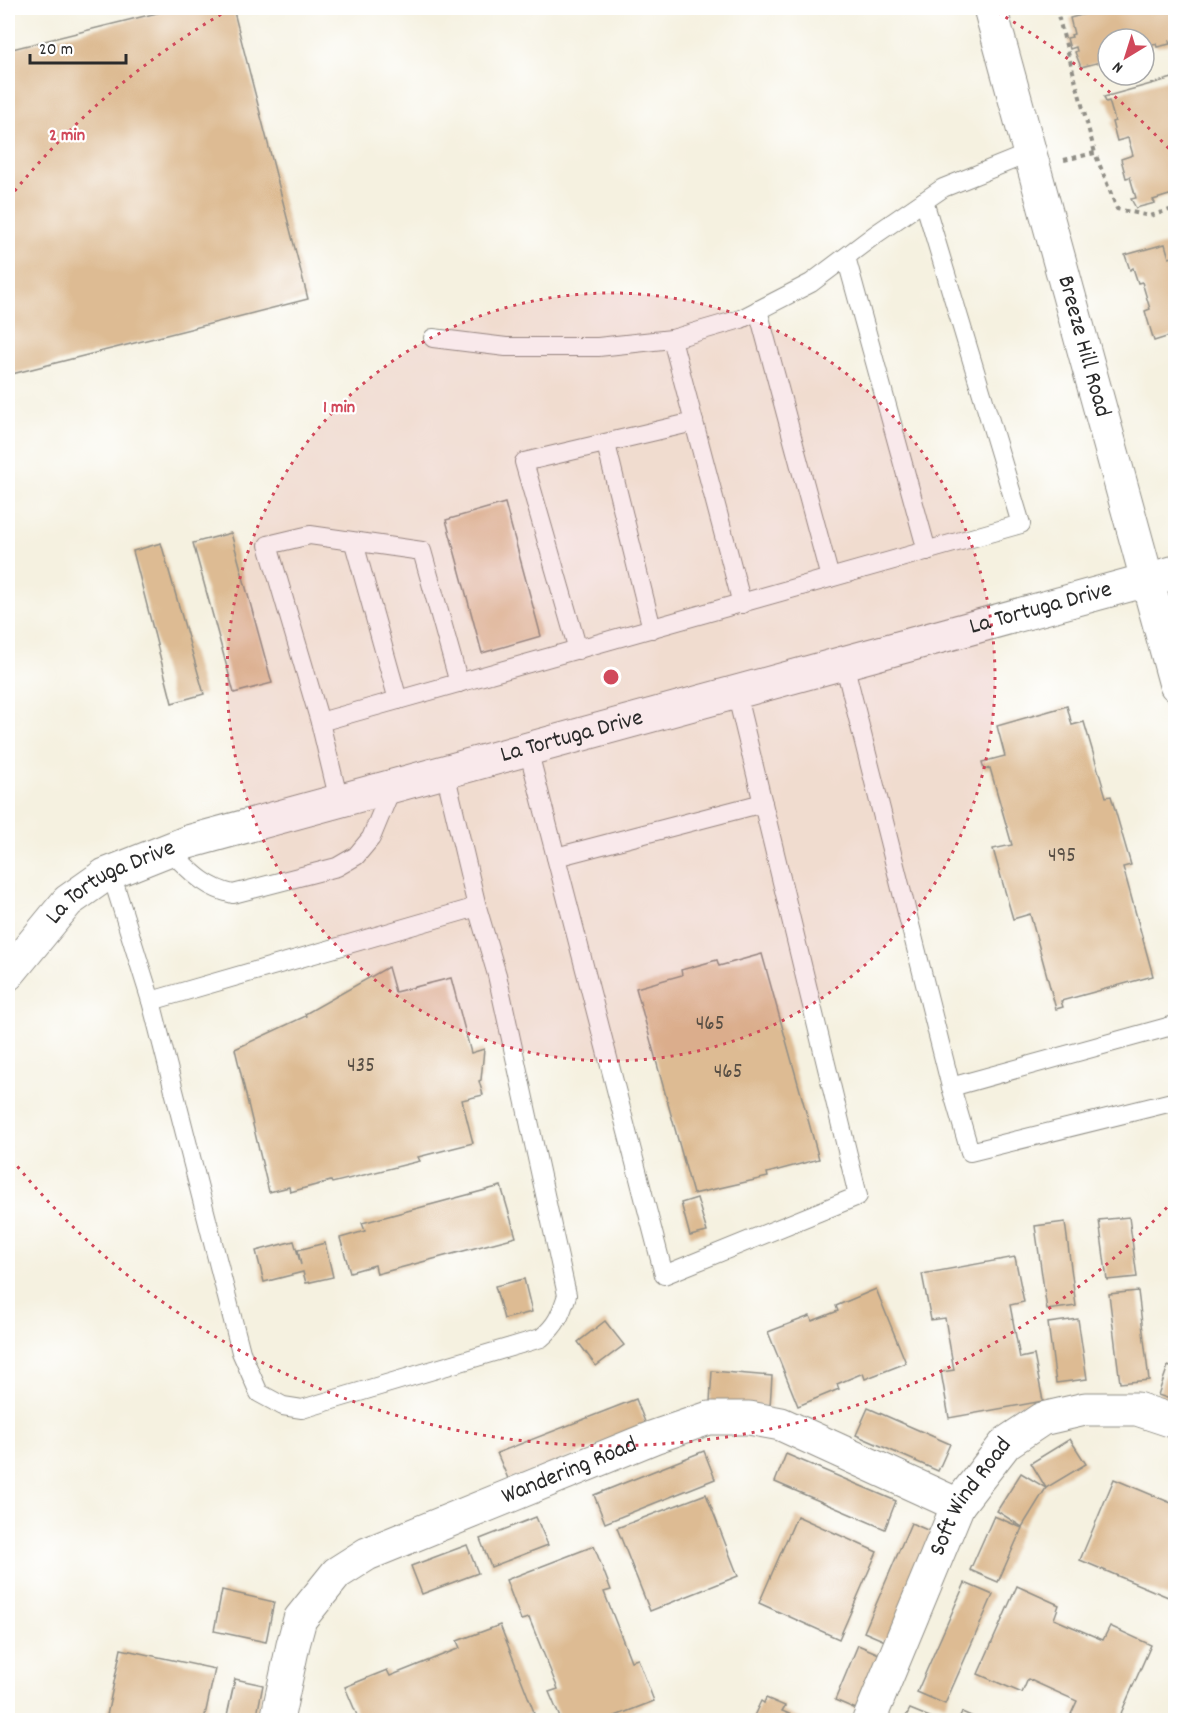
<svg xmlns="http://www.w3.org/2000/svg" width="1183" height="1728" viewBox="0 0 1183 1728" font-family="Dekko,sans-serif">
	<rect width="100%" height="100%" fill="#fff"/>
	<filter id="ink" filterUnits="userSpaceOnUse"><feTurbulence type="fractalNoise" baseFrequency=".0167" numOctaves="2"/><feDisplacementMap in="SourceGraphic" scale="12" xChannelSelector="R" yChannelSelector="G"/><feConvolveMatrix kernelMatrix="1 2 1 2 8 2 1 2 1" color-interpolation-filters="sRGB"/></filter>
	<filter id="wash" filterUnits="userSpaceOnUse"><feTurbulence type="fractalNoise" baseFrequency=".008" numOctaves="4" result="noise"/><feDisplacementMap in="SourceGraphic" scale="24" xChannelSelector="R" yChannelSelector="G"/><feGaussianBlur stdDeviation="1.35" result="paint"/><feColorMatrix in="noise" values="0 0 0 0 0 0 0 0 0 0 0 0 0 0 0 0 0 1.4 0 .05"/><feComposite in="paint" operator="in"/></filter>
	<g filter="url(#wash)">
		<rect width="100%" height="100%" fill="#f5f1e0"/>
		<g id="blocks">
			<g fill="#ddbb93">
				<polygon points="177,8 233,8 308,299 8,375 8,50"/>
				<polygon points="1108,8 1176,8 1176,44 1174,40 1169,41 1170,44 1157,47 1156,44 1144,48 1144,39 1108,39 1108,60 1081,67 1075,52 1077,51 1076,47 1070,49 1067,38 1072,37 1071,35 1074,34 1070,18"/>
				<polygon points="1176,77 1176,193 1153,200 1155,203 1136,208 1131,199 1136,198 1130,177 1126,178 1121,159 1133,155 1128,138 1117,141 1112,122 1115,121 1109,101 1106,102 1104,97"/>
				<polygon points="1165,244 1169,258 1176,256 1176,334 1154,341 1145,311 1150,309 1142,282 1138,283 1133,268 1130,270 1125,255"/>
				<polygon points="505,503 541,636 482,653 446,520"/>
				<polygon points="231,533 272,683 234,693 193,543"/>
				<polygon points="161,543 204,694 172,703 133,551"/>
				<polygon points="1067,706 1072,725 1084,722 1106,797 1111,796 1131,865 1123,867 1153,976 1061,1001 1063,1007 1056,1009 1030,914 1013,919 993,849 1012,845 990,768 984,770 982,762 1005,756 997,726"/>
				<polygon points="762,954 819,1159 767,1173 768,1177 693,1194 636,988 682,975 681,970 717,960 719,966"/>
				<polygon points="388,967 395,992 451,978 471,1053 484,1049 481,1080 479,1081 483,1095 462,1100 473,1143 418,1157 420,1161 332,1183 331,1181 290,1192 289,1187 269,1192 235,1049 306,1016 305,1014"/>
				<polygon points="501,1186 516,1237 377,1274 375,1265 350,1272 340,1238 365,1231 362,1223"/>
				<polygon points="697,1198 707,1232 690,1236 681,1203"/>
				<polygon points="1129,1217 1137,1277 1107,1280 1099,1220"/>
				<polygon points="1065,1222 1076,1306 1047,1310 1035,1226"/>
				<polygon points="294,1241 301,1265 298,1250 325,1243 333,1277 306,1283 303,1272 264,1282 256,1251"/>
				<polygon points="1015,1257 1024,1302 1010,1305 1020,1358 1034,1355 1043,1401 949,1418 941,1372 954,1370 945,1318 931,1320 922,1274"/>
				<polygon points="524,1279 532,1312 504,1319 495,1286"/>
				<polygon points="876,1289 906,1363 865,1379 863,1373 837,1384 839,1389 798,1406 768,1332 810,1316 812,1321 838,1311 836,1306"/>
				<polygon points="1138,1291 1149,1380 1120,1383 1109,1294"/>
				<polygon points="1078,1319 1087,1379 1056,1383 1048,1323"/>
				<polygon points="605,1321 624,1345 596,1366 578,1342"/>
				<polygon points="1168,1366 1176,1369 1176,1401 1158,1395"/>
				<polygon points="712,1371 772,1376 770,1407 710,1402"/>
				<polygon points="636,1399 647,1427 509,1481 497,1453"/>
				<polygon points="868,1408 950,1444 938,1471 856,1435"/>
				<polygon points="1070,1439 1086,1464 1046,1488 1031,1463"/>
				<polygon points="704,1451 715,1479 605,1523 594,1495"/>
				<polygon points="786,1454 896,1501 885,1529 775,1482"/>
				<polygon points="1021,1473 1046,1488 1022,1527 997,1511"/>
				<polygon points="1114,1479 1176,1505 1176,1580 1168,1597 1080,1560"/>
				<polygon points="706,1494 738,1576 650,1611 617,1528"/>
				<polygon points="797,1516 877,1552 839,1639 759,1603"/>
				<polygon points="994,1516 1022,1528 998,1582 970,1570"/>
				<polygon points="536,1517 548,1545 491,1567 480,1539"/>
				<polygon points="911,1523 939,1535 892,1644 864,1632"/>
				<polygon points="467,1545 478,1573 422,1594 411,1566"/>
				<polygon points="594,1546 611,1590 604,1592 631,1661 638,1659 654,1701 605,1720 561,1720 549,1692 558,1689 529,1618 521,1620 506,1580"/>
				<polygon points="965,1583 993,1595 945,1704 917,1692"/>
				<polygon points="1017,1586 1059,1605 1054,1619 1103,1640 1110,1626 1151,1645 1118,1720 1086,1720 1071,1714 1077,1701 1028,1679 1022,1693 978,1674"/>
				<polygon points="222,1590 274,1602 266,1642 214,1631"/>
				<polygon points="500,1625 534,1712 514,1720 359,1720 345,1687 387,1670 390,1676 460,1648 457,1641"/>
				<polygon points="858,1645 886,1657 863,1712 835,1700"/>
				<polygon points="121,1649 215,1669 204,1720 106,1720"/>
				<polygon points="235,1679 263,1685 256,1720 226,1720"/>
				<polygon points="766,1698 785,1706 782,1711 804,1720 752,1720 761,1701 764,1703"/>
				<polygon points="910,1709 937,1720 904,1720"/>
				<polygon points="962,1712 980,1720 958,1720"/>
			</g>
		</g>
	</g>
	<g filter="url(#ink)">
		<use href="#blocks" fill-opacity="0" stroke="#908e86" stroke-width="1.5"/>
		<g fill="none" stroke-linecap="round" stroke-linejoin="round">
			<g stroke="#908e86" stroke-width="20">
				<g id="service">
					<polyline points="846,257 927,551"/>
					<polyline points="758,310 830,578"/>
					<polyline points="433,338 506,347 598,347 672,339 741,319 811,283 876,234 943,188 1030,153"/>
					<polyline points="672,339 742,604"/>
					<polyline points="606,444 652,629"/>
					<polyline points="354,543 398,700"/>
					<polyline points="578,650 524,462 694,422"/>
					<polyline points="844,663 951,1087 970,1152 1176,1101"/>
					<polyline points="320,722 268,545 310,535 422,551 459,683"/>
					<polyline points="528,749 664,1275 858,1196 736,692"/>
					<polyline points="339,801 320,722 1021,524 924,201"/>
					<path d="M 169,850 C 190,870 203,887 233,894 L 337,867 L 356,856 L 371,838 L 392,787"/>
					<polyline points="556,857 763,803"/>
					<path d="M 111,873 L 151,1001 L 241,1352 L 259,1393 L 283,1406 L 302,1409 L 541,1338 C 557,1325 561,1314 567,1295 L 497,975 L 477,907 L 445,772"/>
					<polyline points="151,1001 477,907"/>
					<polyline points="951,1087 1175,1025"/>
				</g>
			</g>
			<g stroke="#908e86" stroke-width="35">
				<g id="minor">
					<path id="s1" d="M 277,1720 L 293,1645 L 300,1619 L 337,1573 L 367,1554 L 654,1437 L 709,1418 L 749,1418 L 781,1424 L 958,1505"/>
					<path id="s2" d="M 869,1720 L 958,1505 L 1006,1443 L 1042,1419 L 1085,1409 L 1137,1409 L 1176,1422"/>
				</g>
			</g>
			<g stroke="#908e86" stroke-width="35">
				<g id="tertiary">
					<path id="s3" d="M 990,8 L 1176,685"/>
					<path id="s4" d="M 8,974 L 68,901 L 105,875 L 188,842 L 1176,572"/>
				</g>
			</g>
			<g stroke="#908e86" stroke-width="4" stroke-dasharray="4.5 4.5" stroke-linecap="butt">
				<polyline points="1056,8 1095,153"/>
				<polyline points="1064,160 1095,153 1117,209 1150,216 1176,208"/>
			</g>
			<use href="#service" stroke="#fff" stroke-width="18"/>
			<use href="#minor" stroke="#fff" stroke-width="33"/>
			<use href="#tertiary" stroke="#fff" stroke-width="33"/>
		</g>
	</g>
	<circle cx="611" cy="677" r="384" fill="#d1495b" fill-opacity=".12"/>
	<g fill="none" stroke="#d1495b" stroke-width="3" stroke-dasharray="3 6">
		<circle cx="611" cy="677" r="384"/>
		<path d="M1173 1201A769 769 0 0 1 9 1156M9 198A769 769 0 0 1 232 8M990 8A769 769 0 0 1 1173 153"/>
	</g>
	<g text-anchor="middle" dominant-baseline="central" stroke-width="4.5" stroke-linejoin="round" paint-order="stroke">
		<g font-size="21" fill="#584f45">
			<text x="1062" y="857">495</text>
			<text x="710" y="1025">465</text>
			<text x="361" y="1067">435</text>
			<text x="728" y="1073">465</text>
		</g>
		<g font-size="24" fill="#2b2b2b" stroke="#fff">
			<text stroke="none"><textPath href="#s3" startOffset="351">Breeze Hill Road</textPath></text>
			<text stroke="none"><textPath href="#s4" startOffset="1113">La Tortuga Drive</textPath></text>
			<text stroke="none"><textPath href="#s4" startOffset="627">La Tortuga Drive</textPath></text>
			<text stroke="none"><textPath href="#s4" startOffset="141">La Tortuga Drive</textPath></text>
			<text stroke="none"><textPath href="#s1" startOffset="417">Wandering Road</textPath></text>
			<text stroke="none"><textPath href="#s2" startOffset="246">Soft Wind Road</textPath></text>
		</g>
	</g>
	<circle cx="611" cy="677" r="9" fill="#d1495b" stroke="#fff" stroke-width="3"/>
	<g font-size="18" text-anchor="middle" font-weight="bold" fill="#d1495b" stroke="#fff" stroke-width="4.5" stroke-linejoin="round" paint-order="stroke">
		<text x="67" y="140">2 min</text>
		<text x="339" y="412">1 min</text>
	</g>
	<rect width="1183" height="1728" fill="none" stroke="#fff" stroke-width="30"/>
	<g transform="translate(1126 57) rotate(218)"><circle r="28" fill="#ffffff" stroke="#aaaaaa" stroke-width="1.5"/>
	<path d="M0-4.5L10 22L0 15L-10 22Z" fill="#d1495b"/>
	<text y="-9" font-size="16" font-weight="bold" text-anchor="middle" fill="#2b2b2b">N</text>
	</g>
	<path d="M30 54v9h96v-9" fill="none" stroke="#2b2b2b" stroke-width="3"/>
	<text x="39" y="54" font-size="18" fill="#2b2b2b" stroke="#ffffff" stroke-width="4.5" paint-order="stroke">20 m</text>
</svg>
